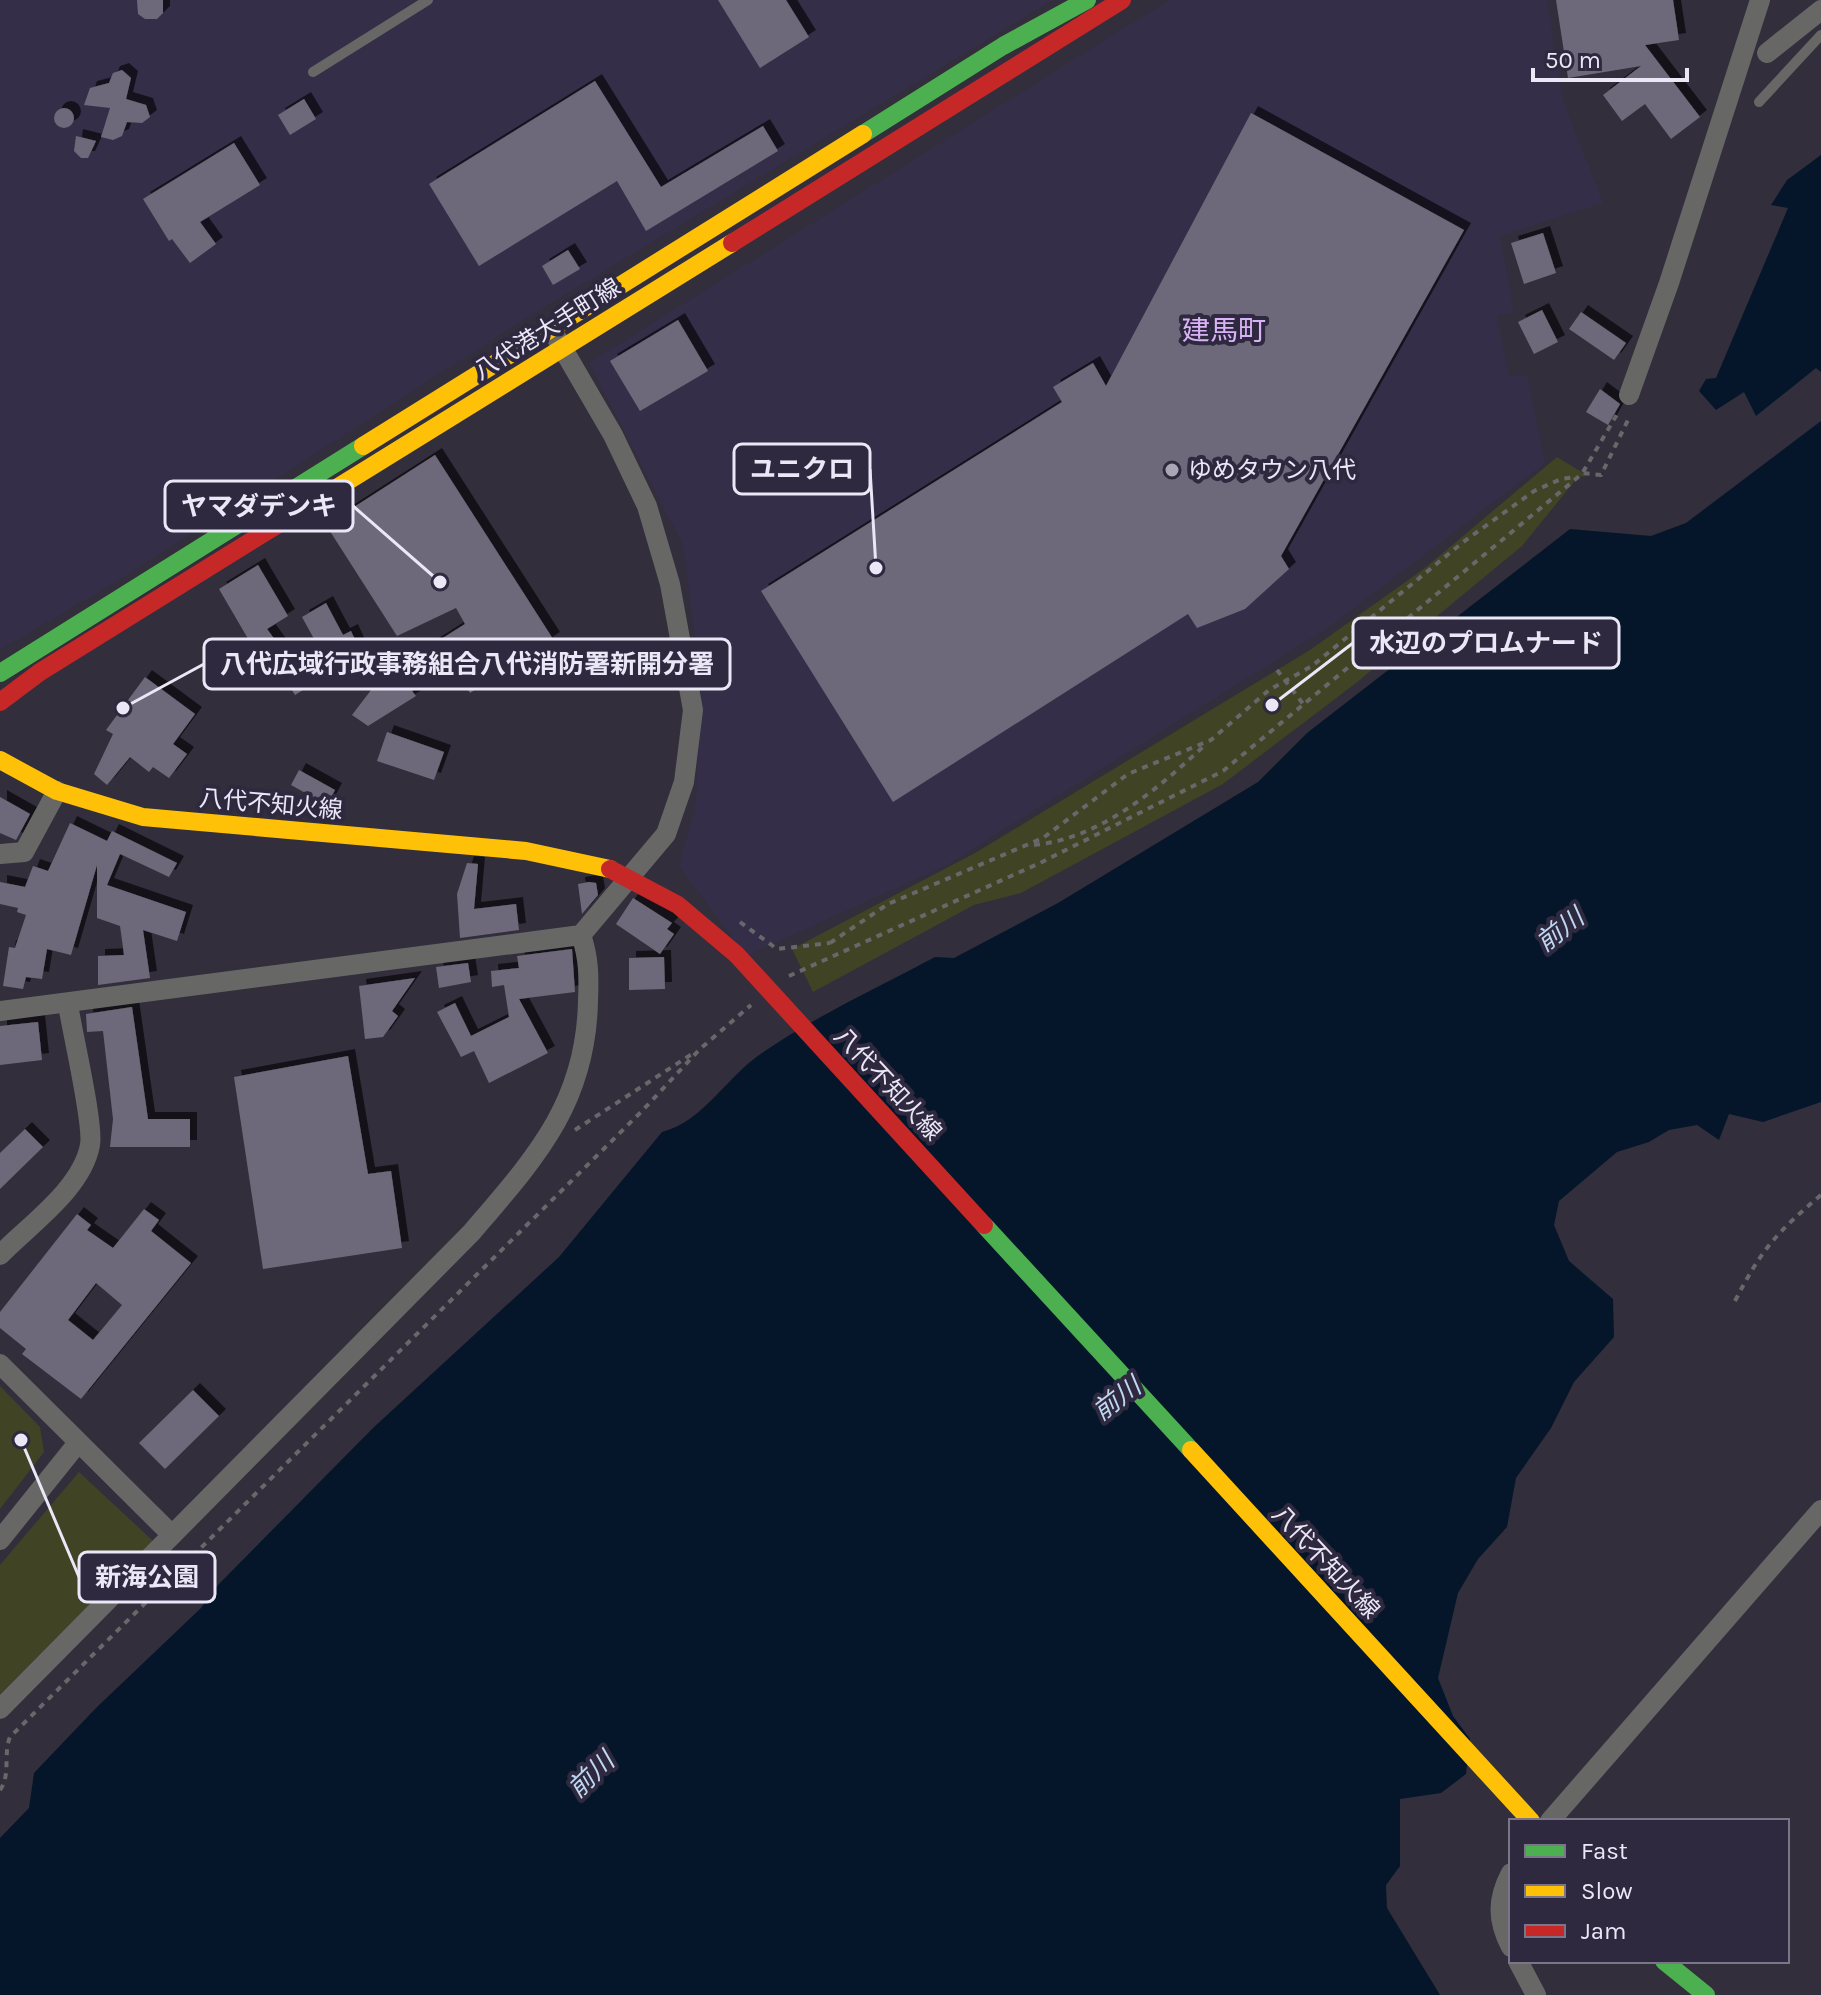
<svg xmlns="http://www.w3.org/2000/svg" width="1821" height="1995" viewBox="0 0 1821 1995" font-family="Karla,'Noto Sans JP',sans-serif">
	<defs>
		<filter id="shadow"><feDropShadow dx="7" dy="-7" stdDeviation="0" flood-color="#0009"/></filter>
	</defs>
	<rect width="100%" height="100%" fill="#322e3b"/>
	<g fill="#352e49">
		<polygon points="0,0 1053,0 528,317 114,583 0,650"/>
		<polygon points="1169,0 1547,0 1564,103 1603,203 1500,236 1514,313 1497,316 1509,376 1527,375 1545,463 1329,627 947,865 746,956 679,866 696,803 700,673 683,545 589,363"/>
	</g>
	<g fill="#414325">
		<polygon points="1557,457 1588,476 1578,477 1522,546 1356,683 1223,784 1021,893 974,905 813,992 792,949 975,853 1310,650 1425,568"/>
		<polygon points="0,1386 40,1427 44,1452 0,1509"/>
		<polygon points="79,1472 153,1541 0,1694 0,1565"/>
	</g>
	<g fill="#05162a">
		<polygon points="1821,155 1821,372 1816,368 1756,416 1744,392 1716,410 1699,391 1706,379 1716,378 1788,208 1771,205 1787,180"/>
		<path d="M 1821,421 L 1821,1102 L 1763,1122 L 1729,1114 L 1719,1140 L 1697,1125 L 1669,1130 L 1649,1142 L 1617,1152 L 1559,1201 L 1554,1225 L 1569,1261 L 1613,1299 L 1614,1337 L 1574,1382 L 1551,1428 L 1516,1478 L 1507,1527 L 1478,1559 L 1458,1593 L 1438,1678 L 1453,1716 L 1470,1739 L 1466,1774 L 1441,1793 L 1400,1799 L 1400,1866 L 1386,1885 L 1387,1908 L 1440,1995 L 0,1995 L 0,1838 L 29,1808 L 34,1773 L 96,1708 L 201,1608 L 218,1585 L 373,1428 L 559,1257 L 662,1132 C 704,1121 726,1077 762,1053 C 816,1016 877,988 935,957 L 954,958 L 1058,903 L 1258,782 L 1307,733 L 1570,529 L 1651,536 L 1686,523 Z"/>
	</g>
	<g fill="#6e697a" fill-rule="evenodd" filter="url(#shadow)">
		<polygon points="137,0 163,0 163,13 157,19 145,19 138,14"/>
		<polygon points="718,0 786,0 809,37 760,68"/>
		<polygon points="1556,0 1673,0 1679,40 1645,45 1700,117 1671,139 1645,104 1622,121 1603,95 1641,66 1568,78"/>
		<polygon points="122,70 131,78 126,99 146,105 150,117 142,123 127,122 122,136 113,140 101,137 110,108 84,105 90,88 109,83 113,73"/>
		<polygon points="595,81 661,187 763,126 778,151 646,231 617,181 479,266 429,184"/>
		<polygon points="304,99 316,119 290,135 278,115"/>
		<circle cx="64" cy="118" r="10"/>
		<polygon points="1251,113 1464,230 1281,556 1289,569 1245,609 1197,628 1188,614 893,802 761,591 1062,402 1053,387 1093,363 1106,386"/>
		<polygon points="76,136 96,141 88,158 81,158 74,151"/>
		<polygon points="234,143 260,185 200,222 216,244 190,263 172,239 169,241 143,199"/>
		<polygon points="1543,233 1556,273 1524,284 1511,243"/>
		<polygon points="568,250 580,269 553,285 542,266"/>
		<polygon points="1542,310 1558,342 1534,354 1518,322"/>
		<polygon points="1581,312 1626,343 1614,360 1569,329"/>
		<polygon points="678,320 708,371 640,411 610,361"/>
		<polygon points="1600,389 1620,404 1608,425 1586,412"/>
		<polygon points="435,455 553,639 470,693 452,665 412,691 416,696 368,726 352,715 381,677 465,624 456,608 397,636 326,525"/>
		<polygon points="258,565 288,616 267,629 298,671 317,659 327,675 295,695 282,674 278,677 247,637 219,589"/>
		<polygon points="326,603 343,635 351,631 361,653 330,668 302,617"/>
		<polygon points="145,677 195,714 173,744 187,754 169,778 153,767 149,772 130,757 107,785 94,774 113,734 106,730"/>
		<polygon points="387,732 444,752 434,780 377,761"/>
		<polygon points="299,770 335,790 327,805 291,785"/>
		<polygon points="0,797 30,814 16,840 0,833"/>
		<polygon points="70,823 107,841 112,831 177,863 169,877 120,854 107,885 186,912 177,941 143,930 150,978 98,985 98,956 124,955 120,926 97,918 97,865 71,955 47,949 42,979 26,977 23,989 3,986 9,947 15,948 26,915 17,912 18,908 0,904 0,882 25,887 33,866 48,871"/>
		<polygon points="467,863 478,864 474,909 516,904 519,930 460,938 457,894"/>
		<polygon points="589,882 596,883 598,895 582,914 578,884"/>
		<polygon points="633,898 672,923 667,929 674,934 660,954 616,924"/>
		<polygon points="572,949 575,992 519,999 548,1053 489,1083 474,1051 461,1057 437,1012 455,1003 471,1036 509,1017 504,985 492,987 491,971 519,968 517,956"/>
		<polygon points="664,957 665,989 629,990 629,958"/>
		<polygon points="468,963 471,982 439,988 436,967"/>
		<polygon points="415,978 392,1011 398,1016 383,1037 365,1039 359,986"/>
		<polygon points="132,1007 148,1119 190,1119 190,1147 110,1147 113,1119 103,1031 87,1032 86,1014"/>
		<polygon points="38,1022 42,1060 0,1065 0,1026"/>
		<polygon points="348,1056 368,1174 391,1171 402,1248 263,1269 234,1077"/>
		<polygon points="25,1129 43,1147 0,1189 0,1153"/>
		<path d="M 144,1209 L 159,1220 L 151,1231 L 191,1263 L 81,1399 L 22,1354 L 26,1349 L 0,1328 L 0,1312 L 77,1214 L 91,1225 L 87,1230 L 113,1248 ZM 96,1283 L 122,1305 L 93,1340 L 68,1320 Z"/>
		<polygon points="193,1390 219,1416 165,1469 139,1443"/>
	</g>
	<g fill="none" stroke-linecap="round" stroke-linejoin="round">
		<g stroke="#68686a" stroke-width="4" stroke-dasharray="6 6" stroke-linecap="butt">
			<polyline points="1583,472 1619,411"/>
			<polyline points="1277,670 1304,705"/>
			<path d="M 1034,845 C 1100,839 1159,788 1206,744"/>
			<polyline points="740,922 777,949 830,943"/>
			<polyline points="830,943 888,904 1043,838 1128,774 1211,740 1269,690 1312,666 1462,543 1534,491 1561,479 1576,477"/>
			<polyline points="789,976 1040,863 1223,771 1583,473 1601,475 1630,416"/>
			<polyline points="575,1130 695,1052"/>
			<path d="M 1735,1301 C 1761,1250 1777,1232 1821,1195"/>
			<path d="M 0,1790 C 11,1775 3,1754 10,1737 L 642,1111 L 700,1049 L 751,1005"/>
		</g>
		<g stroke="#676866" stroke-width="10">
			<polyline points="313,72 428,0"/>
			<polyline points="1759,102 1821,35"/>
		</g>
		<g stroke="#676866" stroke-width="20">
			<polyline points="1767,53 1821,10"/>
			<polyline points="1629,395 1669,283 1760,0"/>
			<polyline points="0,854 24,852 57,791"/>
			<polyline points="0,1011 581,935 666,834 684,782 693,710 670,584 647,506 613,435 556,337"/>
			<path d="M 0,1255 C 29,1225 82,1189 90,1145 C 94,1124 72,1032 68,1004"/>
			<polyline points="0,1364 172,1535"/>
			<polyline points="0,1540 77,1444"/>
			<path d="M 0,1709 L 472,1232 C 535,1158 586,1104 588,1001 C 589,977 589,958 581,935"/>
			<polyline points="1550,1821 1821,1510"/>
			<path d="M 1511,1873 C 1497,1899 1497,1920 1511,1947"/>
			<polyline points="1518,1961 1536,1995"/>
		</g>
		<g stroke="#4caf50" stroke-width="18">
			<polyline points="863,134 1003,46 1087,0"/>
			<polyline points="0,673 363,446"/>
			<polyline points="1664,1961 1706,1995"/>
		</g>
		<g stroke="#ffc107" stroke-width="18">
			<polyline points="363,446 863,134"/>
			<polyline points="306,507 732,243"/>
			<polyline points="0,760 57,791 143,817 526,851 610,869"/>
		</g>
		<g stroke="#c62828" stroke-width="18">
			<polyline points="732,243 1122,0"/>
			<polyline points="0,702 40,672 306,507"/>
		</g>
		<polyline stroke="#4caf50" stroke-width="18" points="984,1225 1191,1450"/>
		<polyline stroke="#ffc107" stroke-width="18" points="1191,1450 1531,1821"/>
		<polyline stroke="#c62828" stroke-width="18" points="610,869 678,905 736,954 984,1225"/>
	</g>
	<circle fill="#aaa6b5" stroke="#2f2940" stroke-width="3" cx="1172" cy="470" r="8"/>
	<g text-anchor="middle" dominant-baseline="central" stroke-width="8" stroke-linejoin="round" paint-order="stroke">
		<g font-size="24" fill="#eae7f6" stroke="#2f2940">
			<text transform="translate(547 329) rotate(-32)">八代港大手町線</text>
			<text transform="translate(271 804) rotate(5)">八代不知火線</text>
			<text transform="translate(888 1084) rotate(47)">八代不知火線</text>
			<text transform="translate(1326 1562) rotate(47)">八代不知火線</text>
		</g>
		<g font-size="24" fill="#eae7f6" stroke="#2f2940" text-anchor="start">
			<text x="1188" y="470">ゆめタウン八代</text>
		</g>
		<g font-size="26" font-style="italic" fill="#bfd8f2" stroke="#2f2940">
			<text transform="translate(1560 930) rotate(-38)">前川</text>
			<text transform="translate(1117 1399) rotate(-37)">前川</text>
			<text transform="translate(591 1775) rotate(-44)">前川</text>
		</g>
		<g font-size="28" fill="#d8b3f7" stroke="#2f2940">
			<text x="1224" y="330">建馬町</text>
		</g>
	</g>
	<path fill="none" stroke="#eae7f6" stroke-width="3" d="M876 568L870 469M440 582L353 506M1272 705L1353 643M123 708L204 664M21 1440L79 1577"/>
	<g fill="#eae7f6" stroke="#2f2940" stroke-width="3">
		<circle cx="876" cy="568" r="8"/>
		<circle cx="440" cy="582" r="8"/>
		<circle cx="1272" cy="705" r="8"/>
		<circle cx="123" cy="708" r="8"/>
		<circle cx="21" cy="1440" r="8"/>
	</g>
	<g fill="#2f2940" stroke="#eae7f6" stroke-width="3">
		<rect x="734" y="444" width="136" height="50" rx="8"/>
		<rect x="165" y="481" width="188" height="50" rx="8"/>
		<rect x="1353" y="618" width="266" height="50" rx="8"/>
		<rect x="204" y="639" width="526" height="50" rx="8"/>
		<rect x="79" y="1552" width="136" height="50" rx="8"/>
	</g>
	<g font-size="26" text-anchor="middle" font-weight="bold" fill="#eae7f6">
		<text x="802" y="478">ユニクロ</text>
		<text x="259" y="515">ヤマダデンキ</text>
		<text x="1486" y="652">水辺のプロムナード</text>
		<text x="467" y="673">八代広域行政事務組合八代消防署新開分署</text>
		<text x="147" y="1586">新海公園</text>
	</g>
	<rect x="1509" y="1819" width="280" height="144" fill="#2f2940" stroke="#7a7589" stroke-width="2"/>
	<rect x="1525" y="1845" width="40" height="12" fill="#4caf50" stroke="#7a7589" stroke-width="2"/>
	<text x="1581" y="1859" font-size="24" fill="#eae7f6">Fast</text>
	<rect x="1525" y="1885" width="40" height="12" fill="#ffc107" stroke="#7a7589" stroke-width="2"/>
	<text x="1581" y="1899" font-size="24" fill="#eae7f6">Slow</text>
	<rect x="1525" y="1925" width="40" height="12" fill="#c62828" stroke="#7a7589" stroke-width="2"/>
	<text x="1581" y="1939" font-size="24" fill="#eae7f6">Jam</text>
	<path d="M1533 68v12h154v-12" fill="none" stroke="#eae7f6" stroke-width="4"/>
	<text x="1545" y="68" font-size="24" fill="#eae7f6" stroke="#2f2940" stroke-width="6" paint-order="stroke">50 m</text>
</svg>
